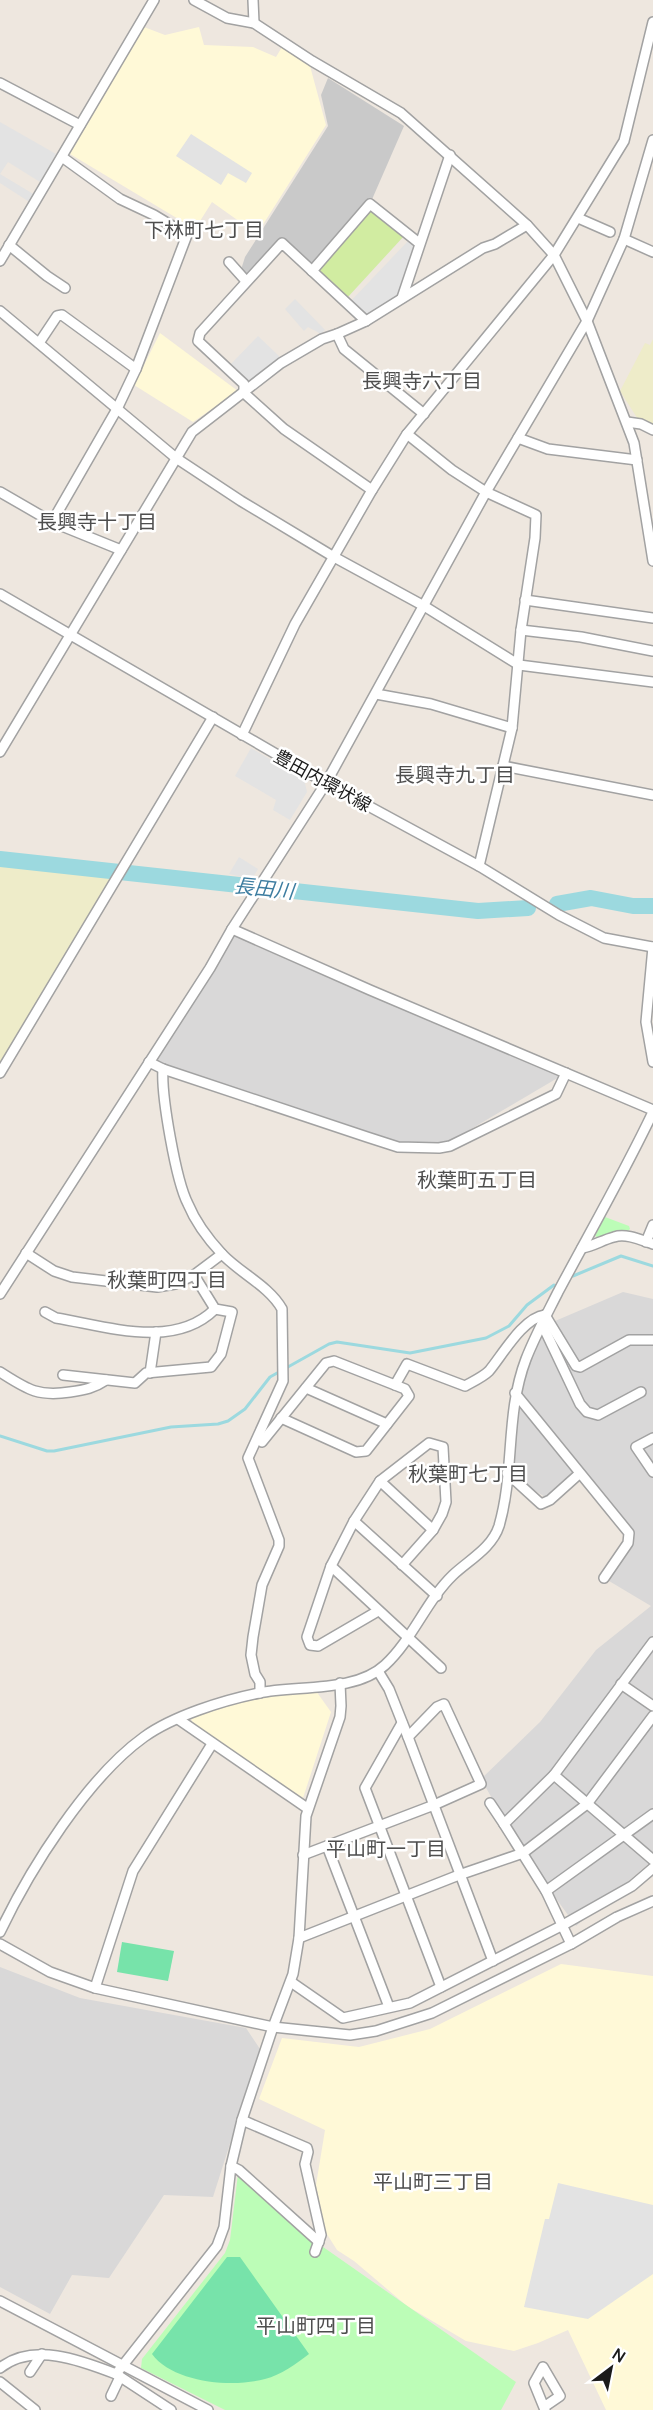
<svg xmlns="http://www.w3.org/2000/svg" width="653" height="2410" viewBox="0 0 653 2410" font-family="Manrope,'Noto Sans JP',sans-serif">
	<rect width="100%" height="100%" fill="#eee7df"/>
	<g fill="#d9d8d8">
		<polygon points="232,929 566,1073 439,1148 398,1147 149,1062"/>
		<polygon points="623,1292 653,1299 653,1860 576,1926 523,1853 481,1779 540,1722 596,1650 651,1606 604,1578 629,1533 579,1474 550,1500 507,1473 515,1393 541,1327"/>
		<polygon points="0,1967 80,1998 246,2028 260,2049 213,2197 164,2195 109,2278 72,2275 50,2314 0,2287"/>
	</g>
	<g fill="#fff9d7">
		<polygon points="144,27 165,35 199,27 204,45 253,47 276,57 282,47 310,66 326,125 257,234 212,202 195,229 70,154"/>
		<polygon points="160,333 238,391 193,422 134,385"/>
		<polygon points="316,1691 331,1712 303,1798 193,1724 191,1718 257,1697"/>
		<polygon points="561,1964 653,1976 653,2410 606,2410 568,2330 538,2343 514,2351 466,2341 407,2306 354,2261 337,2250 325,2231 316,2185 325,2130 259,2099 282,2038 359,2047 430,2029"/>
	</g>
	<polygon fill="#c9c9c9" points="328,78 404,126 370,204 312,271 282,244 246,281 240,273 245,257 328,126 321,95"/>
	<g fill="#eeecc9">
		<polygon points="653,339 653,430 641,424 620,391 645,343 650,345"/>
		<polygon points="0,863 117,876 0,1073"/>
	</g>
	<polygon fill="#d1eca1" points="368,211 373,211 404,236 347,298 319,273 319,269"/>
	<g fill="#bcfdb7">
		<polygon points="605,1217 629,1226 630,1229 627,1232 617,1232 601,1239 595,1236"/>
		<polygon points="238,2174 316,2242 516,2382 501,2410 225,2410 141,2368 142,2359 225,2253 230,2240"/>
	</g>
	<g fill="#77e3aa">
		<polygon points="122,1942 174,1951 168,1981 117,1972"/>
		<path d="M 227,2257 L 240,2257 L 309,2354 C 296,2364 281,2375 265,2379 C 233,2388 173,2383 152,2354 Z"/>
	</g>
	<g fill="#e3e3e3">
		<polygon points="0,122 56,154 40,182 8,162 0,174 35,195 31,203 0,183"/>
		<polygon points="191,134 252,173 246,183 228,173 221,185 176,156"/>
		<polygon points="409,240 415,244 415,248 398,294 391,302 367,315 362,313 350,302"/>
		<polygon points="295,299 325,330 321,334 308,327 304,331 285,309"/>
		<polygon points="258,336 280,357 248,384 230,365"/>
		<polygon points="251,748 304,779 307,792 290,820 273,810 276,800 235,776"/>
		<polygon points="239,857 258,869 252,879 229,874"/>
		<polygon points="558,2183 653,2205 653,2274 588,2319 524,2307 545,2219 549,2219"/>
	</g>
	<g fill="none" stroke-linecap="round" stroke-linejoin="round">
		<g stroke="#9cd9df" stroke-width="3">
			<polyline points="573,1276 621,1256 653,1266"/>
			<polyline points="0,1436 47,1451 54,1451 171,1427 218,1424 228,1421 245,1409 270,1377 329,1344 337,1342 410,1353 486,1338 509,1326 527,1305 554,1285"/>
		</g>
		<g stroke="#9cd9df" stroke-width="16">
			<polyline points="0,859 478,911 528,908"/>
			<polyline points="557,904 591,898 633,906 653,906"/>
		</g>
		<g stroke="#a2a2a2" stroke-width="12">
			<g id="minor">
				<polyline points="194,0 227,18 254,23 312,61 401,113 527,225 554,255 587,321 634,443 653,561"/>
				<polyline points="253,0 254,23"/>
				<polyline points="0,83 80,125"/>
				<polyline points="578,218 610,232"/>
				<polyline points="624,239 653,252"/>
				<polyline points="9,245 47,276 65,288"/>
				<polyline points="0,261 154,0"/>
				<polyline points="229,262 246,281"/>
				<polyline points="312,271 370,204 419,243"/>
				<polyline points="402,298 450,155"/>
				<polyline points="0,311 176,458 241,501 334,557 424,606 519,665 653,682"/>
				<polyline points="366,321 282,243 200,333 198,341 244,384 244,393 284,429 372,490"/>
				<polyline points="337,334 344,349 424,414"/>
				<polyline points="39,343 57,316 62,315 136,369"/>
				<polyline points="627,422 641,424 653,430"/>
				<polyline points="407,434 452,470 486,492 536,515 535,538 521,630 512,728 479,866"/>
				<polyline points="518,438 548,449 637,460"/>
				<polyline points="0,492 52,522 121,550"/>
				<polyline points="52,522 117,409 136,369 187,235 154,215 120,199 62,157"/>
				<polyline points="0,594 326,783 479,866 559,915 604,938 653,947"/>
				<polyline points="525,600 653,618"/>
				<polyline points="521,630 581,637 653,651"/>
				<polyline points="376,694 431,704 512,728"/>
				<polyline points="242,735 295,624 372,490 407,434 554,255 624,141 653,22"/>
				<polyline points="0,752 192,432 281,363 322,339 337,334 366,321 483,248 495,244 527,225"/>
				<polyline points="503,766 653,795"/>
				<polyline points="232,929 370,990 653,1110"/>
				<polyline points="653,947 646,1022 653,1062"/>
				<polyline points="149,1062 163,1069 367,1137 398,1147 439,1148 450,1146 556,1094 566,1073"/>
				<path d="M 163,1069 C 161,1095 176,1181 188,1204 C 195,1221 209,1240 222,1254 C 240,1273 269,1286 282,1309 L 283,1381 L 248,1458 L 279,1540 L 279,1546 L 262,1585 L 253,1637 L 251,1655 L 255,1674 L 260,1682 L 260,1693"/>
				<polyline points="0,1073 213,717"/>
				<polyline points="646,1242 653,1225"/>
				<path d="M 582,1248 C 594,1246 602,1240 614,1237 C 626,1233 641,1240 653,1244"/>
				<polyline points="26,1253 54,1271 72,1277 157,1287 175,1284 194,1275 222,1254"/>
				<polyline points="0,1294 210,968 232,929 326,783 486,492 587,321 624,239 653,140"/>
				<path d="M 45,1312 L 56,1318 C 106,1326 174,1350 215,1309"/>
				<polyline points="545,1315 576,1366 580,1367 629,1340 653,1340"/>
				<polyline points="542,1324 580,1404 587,1412 598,1415 641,1392"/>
				<path d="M 0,1372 C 27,1389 37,1397 70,1392 C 85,1390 94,1388 106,1380"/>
				<polyline points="150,1373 156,1332"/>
				<polyline points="63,1375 135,1383 146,1373 211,1367 221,1354 232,1312 215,1309 194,1275"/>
				<polyline points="306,1388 387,1424"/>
				<polyline points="515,1393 629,1533 628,1543 604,1578"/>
				<path d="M 281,1418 L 356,1452 L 366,1451 L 409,1396 L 405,1389 L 395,1385 L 407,1364 L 465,1386 C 472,1382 483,1377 489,1371 C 503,1354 523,1318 545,1315"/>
				<polyline points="653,1438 636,1447 653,1472"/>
				<polyline points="262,1442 326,1363 334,1361 395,1385"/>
				<polyline points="507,1473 541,1504 550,1500 579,1474"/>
				<polyline points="380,1481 433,1530"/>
				<polyline points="354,1521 380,1481 429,1443 443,1447 446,1502 442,1514 433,1530 402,1565"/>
				<polyline points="331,1566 307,1637 310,1645 318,1646 378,1611"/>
				<polyline points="437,1596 354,1521 331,1566 441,1668"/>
				<polyline points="378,1671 389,1689 408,1737 493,1961"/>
				<polyline points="621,1684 653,1706"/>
				<polyline points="178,1719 307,1808"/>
				<polyline points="402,1723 365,1788 441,1987"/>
				<polyline points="554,1775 653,1860"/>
				<polyline points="490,1803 504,1824"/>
				<polyline points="327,1846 389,2007"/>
				<polyline points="303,1855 434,1805 481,1784 444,1704 437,1707 408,1737"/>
				<polyline points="546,1891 653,1814"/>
				<path d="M 0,1932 C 30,1869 87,1778 144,1737 C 173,1716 224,1700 259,1693 C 297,1685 355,1693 385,1665 C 413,1639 426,1601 453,1575 C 469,1560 492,1548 499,1526 C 515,1471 505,1414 526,1359 C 535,1336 547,1314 558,1292 C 590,1232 624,1173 653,1112"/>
				<polyline points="299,1938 459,1875 523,1853 587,1804 653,1716"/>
				<polyline points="0,1944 50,1972 95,1988 273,2027 350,2035 376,2031 432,2013 571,1944 617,1917 653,1901"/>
				<polyline points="571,1944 546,1891 504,1824 554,1775 653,1642"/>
				<polyline points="291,1982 343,2018 410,2003 563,1925 632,1886 653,1868"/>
				<polyline points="95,1988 133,1871 212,1744"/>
				<polyline points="242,2120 307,2148 308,2152 305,2164 321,2235 315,2252"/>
				<polyline points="231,2166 239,2170 319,2242"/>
				<polyline points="0,2301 208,2410"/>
				<path d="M 0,2368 C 33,2342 80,2360 116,2374 L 217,2246 L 224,2227 L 231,2166 L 242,2120 L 273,2027 L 293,1974 L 299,1938 L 306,1816 L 340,1717 L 341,1706 L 340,1683"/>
				<polyline points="30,2372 42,2354"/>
				<polyline points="116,2374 171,2410"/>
				<polyline points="0,2382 35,2410"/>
				<polyline points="111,2396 120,2377"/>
				<polyline points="544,2407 560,2396 543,2367 534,2383 545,2410"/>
			</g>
		</g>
		<use href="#minor" stroke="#fff" stroke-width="9"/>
	</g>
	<g text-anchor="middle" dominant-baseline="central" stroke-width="5" stroke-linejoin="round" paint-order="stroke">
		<g font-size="18" fill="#1b1b1b" stroke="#fff">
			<text transform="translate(323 780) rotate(29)">豊田内環状線</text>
		</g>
		<g font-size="20" fill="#4e4e4e" stroke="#fff">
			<text x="204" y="229">下林町七丁目</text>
			<text x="422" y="380">長興寺六丁目</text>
			<text x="97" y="521">長興寺十丁目</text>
			<text x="455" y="774">長興寺九丁目</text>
			<text x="477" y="1179">秋葉町五丁目</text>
			<text x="167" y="1279">秋葉町四丁目</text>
			<text x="468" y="1473">秋葉町七丁目</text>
			<text x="386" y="1848">平山町一丁目</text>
			<text x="433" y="2181">平山町三丁目</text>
			<text x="316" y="2325">平山町四丁目</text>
		</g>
		<g font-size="20" font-style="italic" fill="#3d7da0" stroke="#fff">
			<text transform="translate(264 888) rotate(6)">長田川</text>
		</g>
	</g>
	<g transform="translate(611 2368) rotate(32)" stroke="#ffffff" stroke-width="4.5" paint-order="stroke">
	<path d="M0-4.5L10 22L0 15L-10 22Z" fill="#1b1b1b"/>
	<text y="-9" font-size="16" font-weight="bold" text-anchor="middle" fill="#1b1b1b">N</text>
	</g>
</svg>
